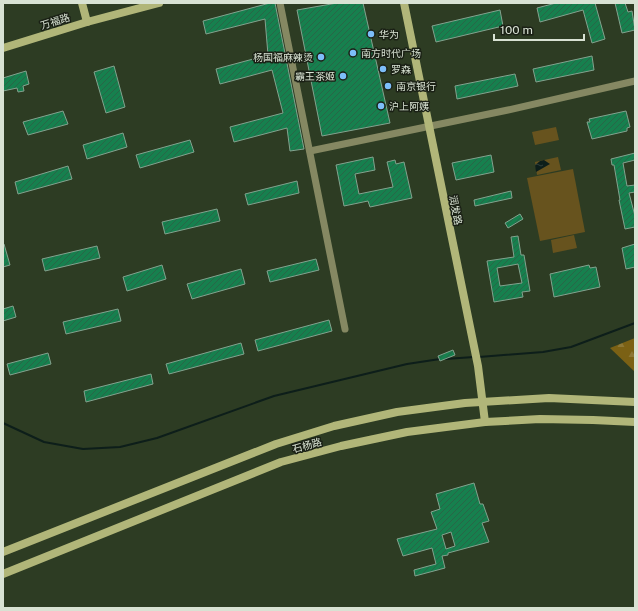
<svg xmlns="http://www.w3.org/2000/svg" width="638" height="611" viewBox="0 0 638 611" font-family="'Public Sans','Noto Sans SC',sans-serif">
	<defs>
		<pattern id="forest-firs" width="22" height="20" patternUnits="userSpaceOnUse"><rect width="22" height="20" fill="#7b6114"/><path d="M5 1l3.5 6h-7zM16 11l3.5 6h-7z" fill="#8d7735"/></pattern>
		<pattern id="water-ripples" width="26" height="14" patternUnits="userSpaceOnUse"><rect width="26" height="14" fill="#0d1e1a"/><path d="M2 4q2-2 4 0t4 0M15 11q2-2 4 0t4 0" fill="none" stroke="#303e3a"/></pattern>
		<pattern id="building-hatch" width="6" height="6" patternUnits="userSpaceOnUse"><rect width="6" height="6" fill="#16804e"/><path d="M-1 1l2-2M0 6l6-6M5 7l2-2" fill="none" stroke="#296547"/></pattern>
	</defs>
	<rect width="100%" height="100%" fill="#2d3c23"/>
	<polygon fill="url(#forest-firs)" points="635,338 635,372 610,348"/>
	<g fill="#67531e">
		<polygon points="556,127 559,140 535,145 532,132"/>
		<polygon points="558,157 561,170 537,175 535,162"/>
		<polygon points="573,169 585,232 540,241 527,178"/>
		<polygon points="574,235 577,248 553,253 551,240"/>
	</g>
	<polygon fill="url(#water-ripples)" points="544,160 550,164 536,172 535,165 540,161"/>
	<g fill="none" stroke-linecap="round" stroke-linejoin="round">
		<g stroke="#0d1e1a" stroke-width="2">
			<polyline points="479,357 543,352 571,347 635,323"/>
			<polyline points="445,359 474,357"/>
			<polyline points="3,423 44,442 83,449 120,447 157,438 274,396 407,364 440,359"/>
		</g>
	</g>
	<g fill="url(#building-hatch)" stroke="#83a28e" fill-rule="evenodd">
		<polygon points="270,3 275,3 304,149 290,151 287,128 234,142 230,127 283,113 272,70 220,84 216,69 268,55 265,19 206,34 203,21"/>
		<polygon points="337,3 363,3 390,123 322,136 297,10"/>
		<polygon points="556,3 595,3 605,39 592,43 583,10 540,22 537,8"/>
		<polygon points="615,3 625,3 628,12 632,11 635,30 622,33"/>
		<polygon points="500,10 503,26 436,42 432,26"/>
		<polygon points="592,56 594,70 536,82 533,69"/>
		<polygon points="114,66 125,107 106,113 94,72"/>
		<polygon points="26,71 29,84 23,86 24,91 18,92 17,88 3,91 3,78"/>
		<polygon points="515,74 518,86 457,99 455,86"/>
		<polygon points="63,111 68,124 28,135 23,122"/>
		<polygon points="626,111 630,127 627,128 627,131 592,139 587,122 590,122 589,119"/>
		<polygon points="123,133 127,147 87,159 83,145"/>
		<polygon points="190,140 194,152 140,168 136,155"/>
		<polygon points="635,153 635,160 623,163 627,186 635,185 635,192 629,193 635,216 635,227 625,229 619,200 620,200 614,165 612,165 611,159"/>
		<polygon points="491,155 494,172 456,180 452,163"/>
		<polygon points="373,157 375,170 355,174 359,194 393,187 387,162 395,160 396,164 404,162 412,198 370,207 368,201 344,206 336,165"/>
		<polygon points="68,166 72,179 18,194 15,182"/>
		<polygon points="297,181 299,193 248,205 245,194"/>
		<polygon points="511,191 512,198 475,206 474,200"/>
		<polygon points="217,209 220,221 165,234 162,222"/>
		<polygon points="520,214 523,219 508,228 505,223"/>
		<path d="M 518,236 L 521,255 L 524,255 L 530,291 L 522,292 L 523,297 L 494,302 L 487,261 L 514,257 L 511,237 ZM 518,264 L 522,283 L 500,286 L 497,268 Z"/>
		<polygon points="4,244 10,265 3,267 3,245"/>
		<polygon points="635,244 635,267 626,269 622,248"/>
		<polygon points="97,246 100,258 45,271 42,259"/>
		<polygon points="316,259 319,270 270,282 267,271"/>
		<polygon points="162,265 166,279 127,291 123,277"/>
		<polygon points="589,265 590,268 596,267 600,287 554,297 550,274"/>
		<polygon points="241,269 245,284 192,299 187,284"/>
		<polygon points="13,306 16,317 3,321 3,309"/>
		<polygon points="118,309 121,321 66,334 63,322"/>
		<polygon points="329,320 332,331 258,351 255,340"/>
		<polygon points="241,343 244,354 169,374 166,364"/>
		<polygon points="453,350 455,355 440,361 438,356"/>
		<polygon points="48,353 51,364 10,375 7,364"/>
		<polygon points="151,374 153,384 86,402 84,391"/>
		<path d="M 474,483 L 480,504 L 483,504 L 489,521 L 482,523 L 489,542 L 448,553 L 448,555 L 442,556 L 445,568 L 415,576 L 414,570 L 436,564 L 432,548 L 403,556 L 397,539 L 437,529 L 431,512 L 440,509 L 436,494 ZM 451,532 L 455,546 L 446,549 L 442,535 Z"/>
	</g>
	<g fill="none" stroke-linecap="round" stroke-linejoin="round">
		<g stroke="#858862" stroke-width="7">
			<polyline points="280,3 345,329"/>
			<polyline points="310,151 508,110 635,81"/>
		</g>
		<g stroke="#b1b679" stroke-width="8">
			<polyline points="82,3 87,22"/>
			<polyline points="404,3 478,366 485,422"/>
			<polyline points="3,48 87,22 159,3"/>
			<polyline points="3,552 276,444 334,426 397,412 465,403 549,398 635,402"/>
			<polyline points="3,574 281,462 341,446 407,432 485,422 540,419 593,420 635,422"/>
		</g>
	</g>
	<g fill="#7dbef9" stroke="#1a2015" stroke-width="1.5">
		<circle cx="371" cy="34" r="4"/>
		<circle cx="353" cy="53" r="4"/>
		<circle cx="321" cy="57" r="4"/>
		<circle cx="383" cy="69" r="4"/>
		<circle cx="343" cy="76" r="4"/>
		<circle cx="388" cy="86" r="4"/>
		<circle cx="381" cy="106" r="4"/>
	</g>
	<g text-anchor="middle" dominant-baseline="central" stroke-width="3" stroke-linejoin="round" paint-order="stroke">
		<g font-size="10" fill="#d8e2d3" stroke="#1a2015">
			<text transform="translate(55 21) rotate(-17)">万福路</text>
			<text transform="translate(456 210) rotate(79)">润发路</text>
			<text transform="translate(307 445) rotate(-15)">石杨路</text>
		</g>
		<g font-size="10" fill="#d8e2d3" stroke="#1a2015" text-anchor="start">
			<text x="379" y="34">华为</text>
			<text x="361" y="53">南方时代广场</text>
			<text x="313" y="57" text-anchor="end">杨国福麻辣烫</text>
			<text x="391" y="69">罗森</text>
			<text x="335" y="76" text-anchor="end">霸王茶姬</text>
			<text x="396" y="86">南京银行</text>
			<text x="389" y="106">沪上阿姨</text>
		</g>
	</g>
	<rect width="638" height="611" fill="none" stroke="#d8e2d3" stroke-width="8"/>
	<path d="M494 34v6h90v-6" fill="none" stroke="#d8e2d3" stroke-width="2"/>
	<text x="500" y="34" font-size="12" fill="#d8e2d3" stroke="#1a2015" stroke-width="3" paint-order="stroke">100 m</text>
</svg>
